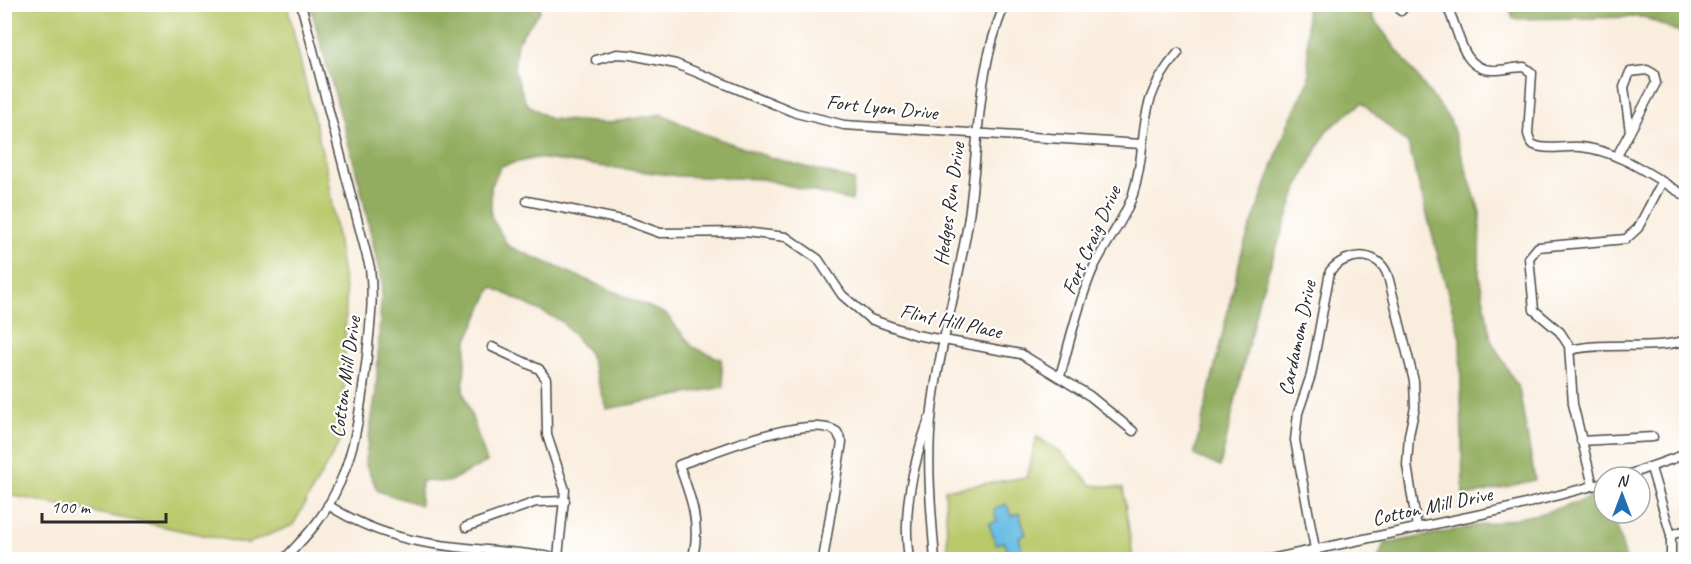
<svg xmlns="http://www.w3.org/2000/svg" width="1691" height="564" viewBox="0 0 1691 564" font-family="Caveat,sans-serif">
	<rect width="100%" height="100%" fill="#fff"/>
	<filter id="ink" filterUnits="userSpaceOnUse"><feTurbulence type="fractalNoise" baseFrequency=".0167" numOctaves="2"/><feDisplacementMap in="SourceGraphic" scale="12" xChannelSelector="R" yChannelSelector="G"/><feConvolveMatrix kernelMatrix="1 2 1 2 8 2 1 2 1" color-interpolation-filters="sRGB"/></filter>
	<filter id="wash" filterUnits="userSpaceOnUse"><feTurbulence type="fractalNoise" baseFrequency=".008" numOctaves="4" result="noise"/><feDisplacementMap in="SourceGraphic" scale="24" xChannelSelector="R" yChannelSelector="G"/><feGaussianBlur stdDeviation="1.35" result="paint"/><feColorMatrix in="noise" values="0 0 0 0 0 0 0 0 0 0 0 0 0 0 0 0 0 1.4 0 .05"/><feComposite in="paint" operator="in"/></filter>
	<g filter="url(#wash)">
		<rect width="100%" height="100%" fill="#f9eddd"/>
		<g fill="#bac96c" stroke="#727a4c" stroke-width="1.5">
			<polygon points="4,5 287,5 327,173 346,295 343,436 293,525 247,544 5,494"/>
			<polygon points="1037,437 1063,454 1091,485 1123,488 1133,559 948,559 945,490 1027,477"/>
		</g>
		<g fill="#93ad60" stroke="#5f6c46" stroke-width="1.5">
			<polygon points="310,5 540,5 540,11 517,42 514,70 526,103 550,119 606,123 662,114 696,131 769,157 854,180 852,201 762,179 678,176 536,158 501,166 491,187 491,216 508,246 666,314 693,347 721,359 724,387 607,409 589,353 561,321 492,287 467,340 463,391 487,462 448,482 421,481 420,505 378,491 365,463 376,391 382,284 360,185"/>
			<polygon points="1306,5 1372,5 1373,18 1450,120 1480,212 1479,274 1491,340 1519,389 1535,480 1463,497 1460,338 1408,144 1362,103 1327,130 1298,186 1259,298 1220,467 1194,455 1242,251 1288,124 1309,80"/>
			<polygon points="1509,5 1686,5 1686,35 1644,17 1513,19"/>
			<polygon points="1604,493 1604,513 1613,513 1626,559 1378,559 1384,544 1543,513"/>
		</g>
		<polygon fill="#69bde5" stroke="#4a7488" stroke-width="1.5" points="1006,504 1012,516 1019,513 1026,534 1019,537 1022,550 1009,554 1004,542 996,544 989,524 997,521 994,509"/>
	</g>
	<g filter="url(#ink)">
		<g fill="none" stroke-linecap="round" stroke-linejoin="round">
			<g stroke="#4a4846" stroke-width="11">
				<g id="minor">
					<path d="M 1445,4 C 1460,25 1458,68 1491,70 C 1502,71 1513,67 1524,67 L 1532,73 L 1528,134 L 1531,143 C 1542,152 1567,145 1581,147 C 1620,151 1653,177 1686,196"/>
					<polyline points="1401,11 1407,4"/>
					<polyline points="596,60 617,54 631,55 676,64 796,113 844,125 1141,144"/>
					<polyline points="1617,156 1656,83 1654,74 1647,70 1630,72 1624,87 1630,132"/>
					<polyline points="527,201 627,221 660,233 745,232 786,237 818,259 842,295 870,319 916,335 1021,354 1090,396 1133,431"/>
					<polyline points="492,347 539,369 546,379 547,435 565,490 558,557"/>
					<path d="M 1570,350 C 1608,341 1655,351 1686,340"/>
					<path d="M 1060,376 C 1070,341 1078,304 1092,271 C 1104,244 1124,222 1133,194 C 1151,137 1132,106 1178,53"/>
					<polyline points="1581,441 1653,437"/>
					<polyline points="1651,468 1671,535 1671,560"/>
					<polyline points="1622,477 1686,454"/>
					<polyline points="1593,486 1573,404 1569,346 1560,332 1534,310 1529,258 1538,247 1626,239 1638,228 1662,182"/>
					<path d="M 328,505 C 410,558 482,543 571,560"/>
					<polyline points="466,527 536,502 565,501"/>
					<polyline points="1671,535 1686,530"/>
					<path d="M 284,560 C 295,547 308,535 318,521 C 354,472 360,415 367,356 C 370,326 374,298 370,268 L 301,4"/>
					<path d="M 692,560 C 702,526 691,497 679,465 C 710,454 809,412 837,432 L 842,442 L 823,560"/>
					<path d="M 909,560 C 902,510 913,465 929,419"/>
					<path d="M 935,560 C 931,510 926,460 932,410 C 939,347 958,285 968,223 C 980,147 974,77 1005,4"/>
					<polyline points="1266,560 1510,508 1604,483"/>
					<path d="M 1317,560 L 1295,440 L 1298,413 L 1311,375 L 1330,271 C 1348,250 1382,250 1389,280 L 1414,381 L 1415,407 L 1409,435 L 1407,465 L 1417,527"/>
				</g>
			</g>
			<use href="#minor" stroke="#fff" stroke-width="8"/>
		</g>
	</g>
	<g text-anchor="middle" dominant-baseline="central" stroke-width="4.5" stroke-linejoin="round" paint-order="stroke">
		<g font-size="21" fill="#2b2b2b" stroke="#fff">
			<text transform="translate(882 107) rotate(6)">Fort Lyon Drive</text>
			<text transform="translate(949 204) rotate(-82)">Hedges Run Drive</text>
			<text transform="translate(1091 240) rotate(-66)">Fort Craig Drive</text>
			<text transform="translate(951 321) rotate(12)">Flint Hill Place</text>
			<text transform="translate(1297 338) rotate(-78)">Cardamom Drive</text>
			<text transform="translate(345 377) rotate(-82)">Cotton Mill Drive</text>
			<text transform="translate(1432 506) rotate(-12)">Cotton Mill Drive</text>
		</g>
	</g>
	<rect width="1691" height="564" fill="none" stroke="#fff" stroke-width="24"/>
	<g transform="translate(1622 495)"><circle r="28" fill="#ffffff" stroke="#aaaaaa" stroke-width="1.5"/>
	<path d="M0-4.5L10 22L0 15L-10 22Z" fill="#1f6fb2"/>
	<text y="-9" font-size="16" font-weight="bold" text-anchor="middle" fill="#2b2b2b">N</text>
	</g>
	<path d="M42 513v9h124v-9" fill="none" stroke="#2b2b2b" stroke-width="3"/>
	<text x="51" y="513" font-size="18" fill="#2b2b2b" stroke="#ffffff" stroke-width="4.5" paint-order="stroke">100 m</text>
</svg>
